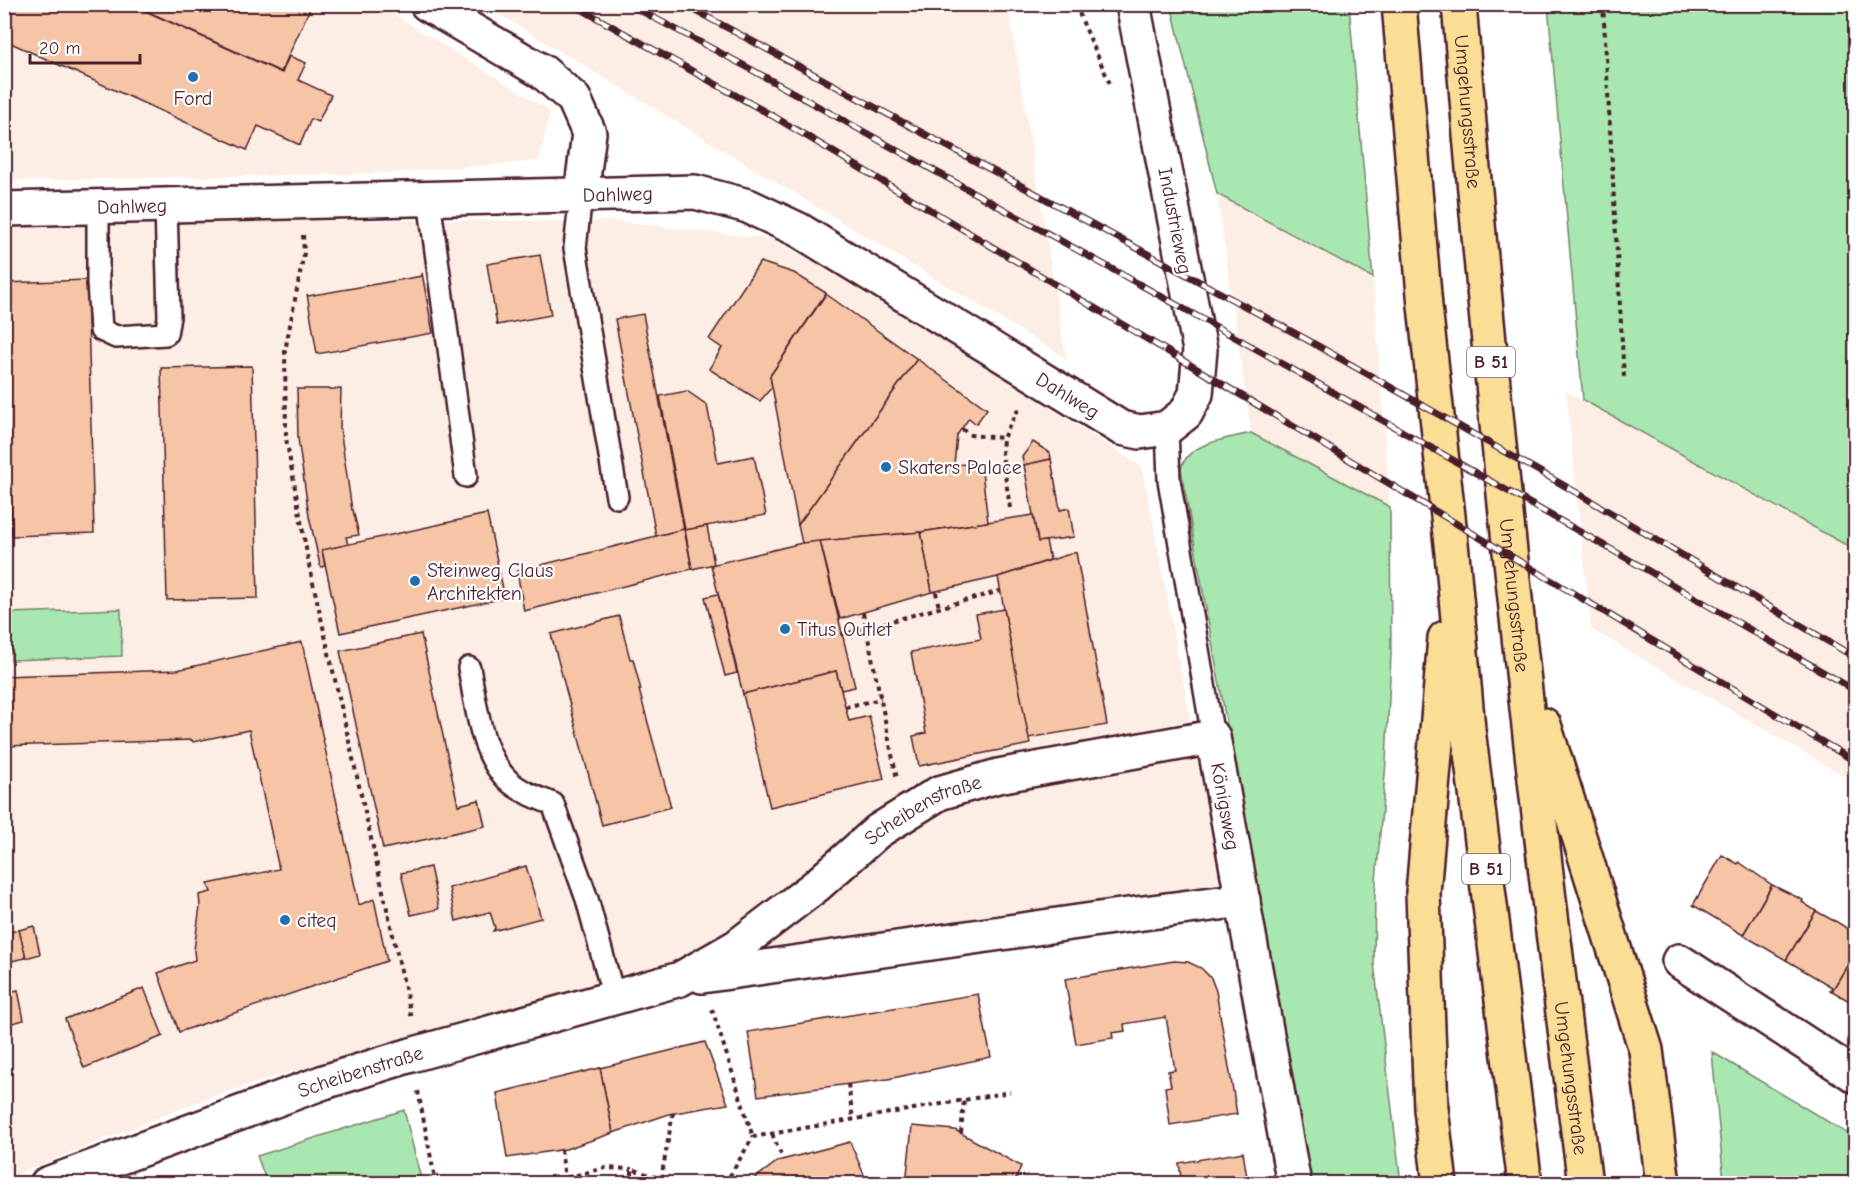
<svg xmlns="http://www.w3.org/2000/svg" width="1860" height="1188" viewBox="0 0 1860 1188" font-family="'Comic Neue',sans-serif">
	<rect width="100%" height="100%" fill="#fff"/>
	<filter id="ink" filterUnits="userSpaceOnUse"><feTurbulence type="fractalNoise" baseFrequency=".0167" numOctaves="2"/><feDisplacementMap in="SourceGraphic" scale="12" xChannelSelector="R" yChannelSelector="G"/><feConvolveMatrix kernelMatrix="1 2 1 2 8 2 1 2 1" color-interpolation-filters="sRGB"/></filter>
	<g filter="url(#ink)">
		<g fill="#fceee4">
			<polygon points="5,5 371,5 393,14 550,111 539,161 388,173 5,181"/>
			<polygon points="484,5 1008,5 1066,358"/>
			<polygon points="1217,194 1373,278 1390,507 1251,433"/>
			<polygon points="404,220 613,221 770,239 852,281 1142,467 1224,896 745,959 476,1016 215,1095 5,1179 5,225"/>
			<polygon points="1566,391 1855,550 1855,782 1591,629"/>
		</g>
		<g fill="#a8e7af" stroke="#79836d" stroke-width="1.5">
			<polygon points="1171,5 1349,5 1373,278 1217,194"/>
			<polygon points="1548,5 1855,5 1855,550 1583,400"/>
			<path d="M 1251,433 L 1390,507 L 1391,655 L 1386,762 L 1375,894 L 1374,963 L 1401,1183 L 1309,1183 L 1181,469 C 1187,442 1228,439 1251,433 Z"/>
			<polygon points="121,609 122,656 11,660 10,613"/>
			<polygon points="1712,1052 1855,1138 1855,1183 1724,1183"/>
			<polygon points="404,1110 422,1183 267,1183 257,1156"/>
		</g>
		<g fill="#f6c5a6" stroke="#4a1f2b" stroke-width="1.5">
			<polygon points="4,4 130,4 282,73 289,56 306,63 298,80 331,95 318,122 311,119 300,145 258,126 247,150 4,40"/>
			<polygon points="131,4 312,4 281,72"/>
			<polygon points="540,255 551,315 497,325 487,264"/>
			<polygon points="760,262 794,273 826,293 770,376 772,387 760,401 709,369 722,348 709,339"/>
			<polygon points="422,273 433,333 317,354 307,294 308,296 422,276"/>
			<polygon points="87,280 94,533 12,536 4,283"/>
			<polygon points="826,294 917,359 798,525 770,376"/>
			<polygon points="643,314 684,529 656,536 615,319"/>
			<polygon points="917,359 987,409 976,424 969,418 957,435 954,465 981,463 988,522 921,532 802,543 798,525"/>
			<polygon points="252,366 258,598 167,600 161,368"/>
			<polygon points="297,389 341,389 340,428 352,510 353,510 359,535 346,537 348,545 322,550 325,566 322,567 320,565 309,516 298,438"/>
			<polygon points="687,391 707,405 718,463 754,456 766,515 685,530 660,396"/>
			<polygon points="1033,442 1050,453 1051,459 1024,465 1022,457"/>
			<polygon points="1051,459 1060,510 1069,508 1074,537 1038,542 1024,465"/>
			<polygon points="487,514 505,598 340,633 322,550"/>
			<polygon points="1033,515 1038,542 1046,541 1050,560 998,577 932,592 921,532"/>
			<polygon points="707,526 714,564 692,569 685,530"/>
			<polygon points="684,529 692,569 524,611 517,571"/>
			<polygon points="921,532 932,592 840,619 820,541"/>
			<polygon points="820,541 855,687 841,690 836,671 743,694 711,565 802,543"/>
			<polygon points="1076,552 1107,725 1028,738 998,577"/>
			<polygon points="718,594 737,673 725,676 705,597"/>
			<polygon points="1004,609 1030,744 919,766 913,736 926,733 911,652 981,639 976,614"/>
			<polygon points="619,616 630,659 633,659 641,690 639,690 671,807 602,825 551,634"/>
			<polygon points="421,634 458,805 479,800 485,826 383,849 340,651"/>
			<polygon points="302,642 359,905 374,899 387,961 179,1032 158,973 195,960 194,950 200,906 199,895 211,892 208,884 279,869 249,730 193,742 192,740 4,746 4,676 177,670"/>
			<polygon points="836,671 849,721 869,716 884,779 770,807 743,694"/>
			<polygon points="1722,855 1738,864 1739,862 1772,885 1743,935 1693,905"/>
			<polygon points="526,866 541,918 493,931 495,928 490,912 456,921 449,888"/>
			<polygon points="430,867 439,909 411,915 401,873"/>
			<polygon points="1772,885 1803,900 1802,902 1816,911 1786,960 1743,935"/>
			<polygon points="1816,911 1834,921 1834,920 1856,934 1856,951 1832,991 1830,990 1832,987 1786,960"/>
			<polygon points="34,926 40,954 26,958 19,930"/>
			<polygon points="19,930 26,958 11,961 5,933"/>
			<polygon points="1856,951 1856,1005 1832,991"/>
			<polygon points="1174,961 1188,962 1201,968 1211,978 1216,991 1237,1114 1170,1125 1165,1087 1171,1086 1168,1071 1175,1070 1166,1017 1124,1024 1125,1031 1112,1033 1113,1038 1076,1044 1065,979"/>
			<polygon points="144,988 163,1036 84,1068 65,1019"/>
			<polygon points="18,990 24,1020 8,1024 4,1006 4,993"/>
			<polygon points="978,994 991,1057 888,1079 758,1096 748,1032"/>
			<polygon points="4,1006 9,1025 4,1026"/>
			<polygon points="705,1042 728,1104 669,1114 613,1133 600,1068"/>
			<polygon points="600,1068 613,1133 566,1149 507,1158 497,1093"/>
			<polygon points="912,1126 955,1130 1021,1166 1014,1184 906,1184"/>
			<polygon points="850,1142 868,1184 747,1184 778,1161"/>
			<polygon points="1243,1152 1248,1184 1182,1184 1179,1163"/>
		</g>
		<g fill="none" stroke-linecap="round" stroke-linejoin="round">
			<g stroke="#4a1f2b" stroke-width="26">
				<g id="service">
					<polyline points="581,195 575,248 617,497"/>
					<polyline points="429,199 466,476"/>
					<polyline points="98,206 98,282 101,330 116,337 166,334 169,317 166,205"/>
					<polyline points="1167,428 1169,480 1213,737"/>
					<path d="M 469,668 C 477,707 480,761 515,786 C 526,794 541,799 553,804 L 587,899 L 614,998"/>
				</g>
			</g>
			<g stroke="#4a1f2b" stroke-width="38">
				<g id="minor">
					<polyline points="427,4 543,72 574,99 589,133 581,195"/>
					<path id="s1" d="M 4,209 L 695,192 L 748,206 L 799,230 L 1121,428 L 1140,432 L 1167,428 L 1186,413 L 1196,394 L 1200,350 L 1133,4"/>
					<polyline points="1679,961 1856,1076"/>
					<polyline points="702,976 1113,917 1243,900"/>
					<path id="s2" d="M 47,1184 L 324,1082 L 411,1055 L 680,979 L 736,947 L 816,886 L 878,831 L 939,793 L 998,776 L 1213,737 L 1294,1184"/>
				</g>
			</g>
			<g stroke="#4a1f2b" stroke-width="38">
				<g id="trunk">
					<polyline points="1399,4 1425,306 1452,553 1468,729 1525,1184"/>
					<path id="s3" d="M 1459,4 C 1491,398 1533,792 1585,1184"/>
					<polyline points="1544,725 1646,1050 1663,1184"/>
					<polyline points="1440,1184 1431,1109 1423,893 1445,638"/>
				</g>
			</g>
			<g stroke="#4a1f2b" stroke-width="4" stroke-dasharray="4.5 4.5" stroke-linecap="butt">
				<polyline points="1078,4 1080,16 1111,86"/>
				<polyline points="1603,4 1624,378"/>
				<polyline points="303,235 304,253 285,351 286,438 309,565 412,1019"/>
				<polyline points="962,429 970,435 1003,438"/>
				<polyline points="1010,508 1002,454 1003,438 1020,406"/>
				<polyline points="936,592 939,608"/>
				<polyline points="863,613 897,779"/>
				<polyline points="841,635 1000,591"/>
				<polyline points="845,707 881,699"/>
				<polyline points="712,1009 753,1137"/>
				<polyline points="848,1084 853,1119"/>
				<polyline points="418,1091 436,1184"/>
				<polyline points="961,1133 964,1100"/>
				<polyline points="772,1134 783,1159"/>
				<polyline points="561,1150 565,1178"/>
				<polyline points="661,1179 673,1113"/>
				<polyline points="541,1184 605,1168 632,1169"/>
				<polyline points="632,1184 632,1169 675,1184"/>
				<polyline points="725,1184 753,1137 1010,1092"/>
			</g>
			<use href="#service" stroke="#fff" stroke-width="21"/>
			<use href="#minor" stroke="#fff" stroke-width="33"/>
			<use href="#trunk" stroke="#fbde96" stroke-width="33"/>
			<g stroke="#4a1f2b" stroke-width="7">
				<g id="rail">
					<polyline points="572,4 773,116 1856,762"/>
					<polyline points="628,4 745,66 1260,351 1621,555 1856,691"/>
					<polyline points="683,4 1304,338 1579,494 1856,658"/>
				</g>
			</g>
			<use href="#rail" stroke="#fff" stroke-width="4.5" stroke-dasharray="14" stroke-linecap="butt"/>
		</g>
	</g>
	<g fill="#1f6fb2" stroke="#fff" stroke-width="2">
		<circle cx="193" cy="77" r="6"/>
		<circle cx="886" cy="467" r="6"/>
		<circle cx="415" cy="581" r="6"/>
		<circle cx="785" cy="629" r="6"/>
		<circle cx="285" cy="920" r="6"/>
	</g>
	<g text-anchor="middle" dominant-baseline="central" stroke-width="4.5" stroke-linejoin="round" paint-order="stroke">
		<g fill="#fff" stroke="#80626b" stroke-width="1.5">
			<rect x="1467" y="347" width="48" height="30" rx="4.5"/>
			<rect x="1462" y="854" width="48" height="30" rx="4.5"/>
		</g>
		<g font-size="18" font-weight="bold" fill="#4a1f2b">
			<text x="1491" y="362">B 51</text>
			<text x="1486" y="869">B 51</text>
		</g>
		<g font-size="20" fill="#4a1f2b" stroke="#fff" text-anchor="start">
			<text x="193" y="98" text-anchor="middle">Ford</text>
			<text x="898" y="467">Skaters Palace</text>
			<text x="427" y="570">Steinweg Claus<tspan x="427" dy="23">Architekten</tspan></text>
			<text x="797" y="629">Titus Outlet</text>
			<text x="297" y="920">citeq</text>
		</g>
		<g font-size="20" fill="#4a1f2b" stroke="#fff">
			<text stroke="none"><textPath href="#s3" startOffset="108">Umgehungsstraße</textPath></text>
			<text stroke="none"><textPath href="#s1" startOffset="614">Dahlweg</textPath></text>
			<text stroke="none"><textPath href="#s1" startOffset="128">Dahlweg</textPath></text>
			<text transform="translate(1175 221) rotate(79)">Industrieweg</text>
			<text stroke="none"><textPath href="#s1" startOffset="1118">Dahlweg</textPath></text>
			<text stroke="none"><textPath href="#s3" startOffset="594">Umgehungsstraße</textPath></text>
			<text stroke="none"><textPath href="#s2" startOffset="1336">Königsweg</textPath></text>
			<text stroke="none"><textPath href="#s2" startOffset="964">Scheibenstraße</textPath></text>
			<text stroke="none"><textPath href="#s2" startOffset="333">Scheibenstraße</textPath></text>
			<text stroke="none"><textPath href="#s3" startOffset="1080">Umgehungsstraße</textPath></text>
		</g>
	</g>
	<rect width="1860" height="1188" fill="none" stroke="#fff" stroke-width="24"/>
	<rect x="12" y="12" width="1836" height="1164" fill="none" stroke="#4a1f2b" stroke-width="2" filter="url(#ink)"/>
	<path d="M30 54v9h110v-9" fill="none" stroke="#4a1f2b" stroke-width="3"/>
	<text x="39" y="54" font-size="18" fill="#4a1f2b" stroke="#ffffff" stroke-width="4.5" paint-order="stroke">20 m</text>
</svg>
